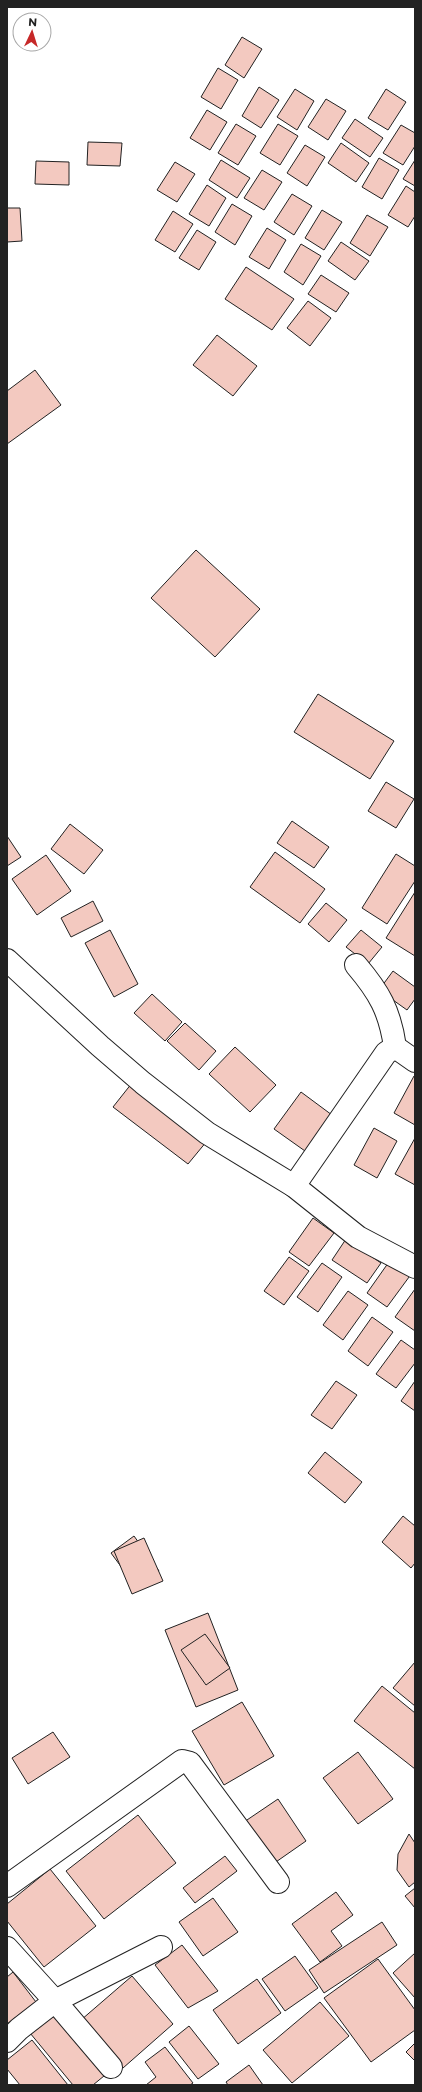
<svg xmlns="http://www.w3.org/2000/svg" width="422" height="2092" viewBox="0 0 422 2092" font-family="Montserrat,sans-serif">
	<rect width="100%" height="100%" fill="#fff"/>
	<g fill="#f3c9c0" stroke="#222">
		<polygon points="242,37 262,49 244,78 225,65"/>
		<polygon points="218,68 238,80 221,109 201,97"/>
		<polygon points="259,87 279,100 261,128 242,116"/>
		<polygon points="295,89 314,101 297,130 277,117"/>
		<polygon points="386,89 406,102 388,130 368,118"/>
		<polygon points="326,99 346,111 328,140 308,127"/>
		<polygon points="207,110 227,122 210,150 190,138"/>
		<polygon points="355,119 383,138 370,157 342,138"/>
		<polygon points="236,124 256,136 238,165 218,153"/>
		<polygon points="278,124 298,136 280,165 260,153"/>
		<polygon points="401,125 415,133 415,146 403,165 383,153"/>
		<polygon points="88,142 122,143 120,166 87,165"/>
		<polygon points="341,143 369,163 356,182 328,163"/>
		<polygon points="305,145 325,157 307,186 287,173"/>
		<polygon points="379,158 399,170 382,199 362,187"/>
		<polygon points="221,160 250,178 237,198 209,180"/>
		<polygon points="415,160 415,186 403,179"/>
		<polygon points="36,161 69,162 69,185 35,184"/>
		<polygon points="175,162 195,174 177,202 157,190"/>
		<polygon points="262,170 282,182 264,210 244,198"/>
		<polygon points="207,185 226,198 209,226 189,214"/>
		<polygon points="406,186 415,192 415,216 408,227 388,215"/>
		<polygon points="292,194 312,206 294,235 274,222"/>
		<polygon points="232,204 252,216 235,245 215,232"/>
		<polygon points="7,208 20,208 22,241 7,242"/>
		<polygon points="322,210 342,222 324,250 305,238"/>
		<polygon points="173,211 193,224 175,252 155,240"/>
		<polygon points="367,215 388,227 370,256 350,243"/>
		<polygon points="267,228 286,240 269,269 249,257"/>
		<polygon points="197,230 216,242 199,270 179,258"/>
		<polygon points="341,242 369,261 355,280 328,261"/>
		<polygon points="301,244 321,256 303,285 284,272"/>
		<polygon points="246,267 294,299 272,330 225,299"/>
		<polygon points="321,275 349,293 336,312 308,294"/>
		<polygon points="308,301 331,318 310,346 287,328"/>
		<polygon points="217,335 257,366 233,396 193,365"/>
		<polygon points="35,370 61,405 7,444 7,391"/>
		<polygon points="196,550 260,609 215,657 151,598"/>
		<polygon points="318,694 394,741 370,779 294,732"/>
		<polygon points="386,782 414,799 396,828 368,811"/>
		<polygon points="292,821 329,847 314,868 277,843"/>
		<polygon points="70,824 103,850 84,874 51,849"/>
		<polygon points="7,836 21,857 7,866"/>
		<polygon points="275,852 325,889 300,923 250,887"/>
		<polygon points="396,854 415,866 415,881 387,924 362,908"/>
		<polygon points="46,855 71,891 37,915 12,879"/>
		<polygon points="415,892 415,956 386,938"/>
		<polygon points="93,901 103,921 71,937 61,918"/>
		<polygon points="326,903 347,920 329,942 308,924"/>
		<polygon points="110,930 138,984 114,997 85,943"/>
		<polygon points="361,930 382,947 368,964 346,947"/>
		<polygon points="393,971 415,987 415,999 407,1010 379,990"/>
		<polygon points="152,994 182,1022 165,1041 134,1013"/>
		<polygon points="185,1023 216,1051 199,1070 167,1041"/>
		<polygon points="235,1047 276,1085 250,1112 209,1074"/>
		<polygon points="414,1076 415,1077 415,1125 394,1113"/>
		<polygon points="132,1083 207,1141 188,1164 113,1107"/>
		<polygon points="301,1092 332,1115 305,1151 274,1129"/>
		<polygon points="374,1128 397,1141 377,1178 354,1165"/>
		<polygon points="415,1138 415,1185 395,1174"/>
		<polygon points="313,1218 334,1233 309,1266 289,1252"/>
		<polygon points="346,1239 381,1263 367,1283 332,1260"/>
		<polygon points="289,1257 309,1271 284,1305 264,1291"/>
		<polygon points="391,1259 412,1273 387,1307 367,1293"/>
		<polygon points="322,1263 342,1277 318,1312 297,1297"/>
		<polygon points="415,1289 415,1331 395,1317"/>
		<polygon points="348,1291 368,1305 343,1340 323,1325"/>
		<polygon points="372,1317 393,1332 368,1366 348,1351"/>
		<polygon points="401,1340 415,1350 415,1363 396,1388 376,1374"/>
		<polygon points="336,1381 357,1395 332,1429 311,1415"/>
		<polygon points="415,1381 415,1411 401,1401"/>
		<polygon points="325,1452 362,1482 345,1503 308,1473"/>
		<polygon points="403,1516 415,1526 415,1563 411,1568 382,1542"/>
		<polygon points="134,1536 159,1571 136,1587 111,1553"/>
		<polygon points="144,1538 163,1581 132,1594 114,1551"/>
		<polygon points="208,1613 238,1690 196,1707 165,1630"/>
		<polygon points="205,1634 230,1668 206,1685 181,1650"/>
		<polygon points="415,1662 415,1706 393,1688"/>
		<polygon points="382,1686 415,1713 415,1769 354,1721"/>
		<polygon points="242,1702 274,1756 224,1785 192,1731"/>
		<polygon points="53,1732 70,1757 28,1784 12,1758"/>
		<polygon points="358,1752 393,1799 358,1824 323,1778"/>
		<polygon points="278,1799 306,1841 273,1864 244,1822"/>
		<polygon points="138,1815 176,1863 104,1919 66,1871"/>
		<polygon points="409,1834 415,1843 415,1882 409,1887 397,1870 398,1854"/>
		<polygon points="225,1856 237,1871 195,1903 183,1888"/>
		<polygon points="50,1869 96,1926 44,1967 7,1921 7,1904"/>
		<polygon points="415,1888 415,1908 405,1896"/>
		<polygon points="336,1892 353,1915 331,1931 342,1946 320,1962 292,1924"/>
		<polygon points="213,1898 238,1932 203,1956 179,1922"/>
		<polygon points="382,1922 397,1945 324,1993 309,1970"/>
		<polygon points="182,1945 218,1991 188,2008 155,1965"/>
		<polygon points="415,1953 415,1998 393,1973"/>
		<polygon points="295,1956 318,1988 285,2011 262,1979"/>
		<polygon points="378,1959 415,2010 415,2030 371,2062 324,1998"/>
		<polygon points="13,1972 36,2002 7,2024 7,1977"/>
		<polygon points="132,1976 173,2024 123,2068 81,2020"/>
		<polygon points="257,1979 281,2013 238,2044 213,2010"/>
		<polygon points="320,2002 349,2036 292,2083 263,2050"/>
		<polygon points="58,2010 110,2071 93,2085 73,2085 30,2033"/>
		<polygon points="189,2026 219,2064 198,2079 169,2042"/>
		<polygon points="32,2040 68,2085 20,2085 7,2069 7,2060"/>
		<polygon points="415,2043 415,2061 406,2052"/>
		<polygon points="165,2047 193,2083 190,2085 146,2085 156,2077 145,2062"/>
		<polygon points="249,2065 263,2085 228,2085 226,2082"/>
	</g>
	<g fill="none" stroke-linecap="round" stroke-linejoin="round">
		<g stroke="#222" stroke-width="24">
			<g id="street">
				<polyline points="7,960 100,1046 143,1083 207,1133 294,1186 358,1237 415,1267"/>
				<path d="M 356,965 C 379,992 390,1011 395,1047"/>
				<polyline points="294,1186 386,1053 395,1047 415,1061"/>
				<polyline points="7,1886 182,1761 190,1763 278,1882"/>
				<polyline points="7,1948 55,2001 111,2067"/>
				<polyline points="7,2041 19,2029 55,2001 161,1947"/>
			</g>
		</g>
		<use href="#street" stroke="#fff" stroke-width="22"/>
	</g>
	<rect width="422" height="2092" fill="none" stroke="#222222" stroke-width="16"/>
	<g transform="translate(32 32) rotate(4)"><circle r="19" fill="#ffffff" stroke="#a7a7a7"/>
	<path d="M0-3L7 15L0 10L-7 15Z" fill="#c62828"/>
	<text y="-6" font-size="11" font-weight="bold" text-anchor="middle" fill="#222222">N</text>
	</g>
</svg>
